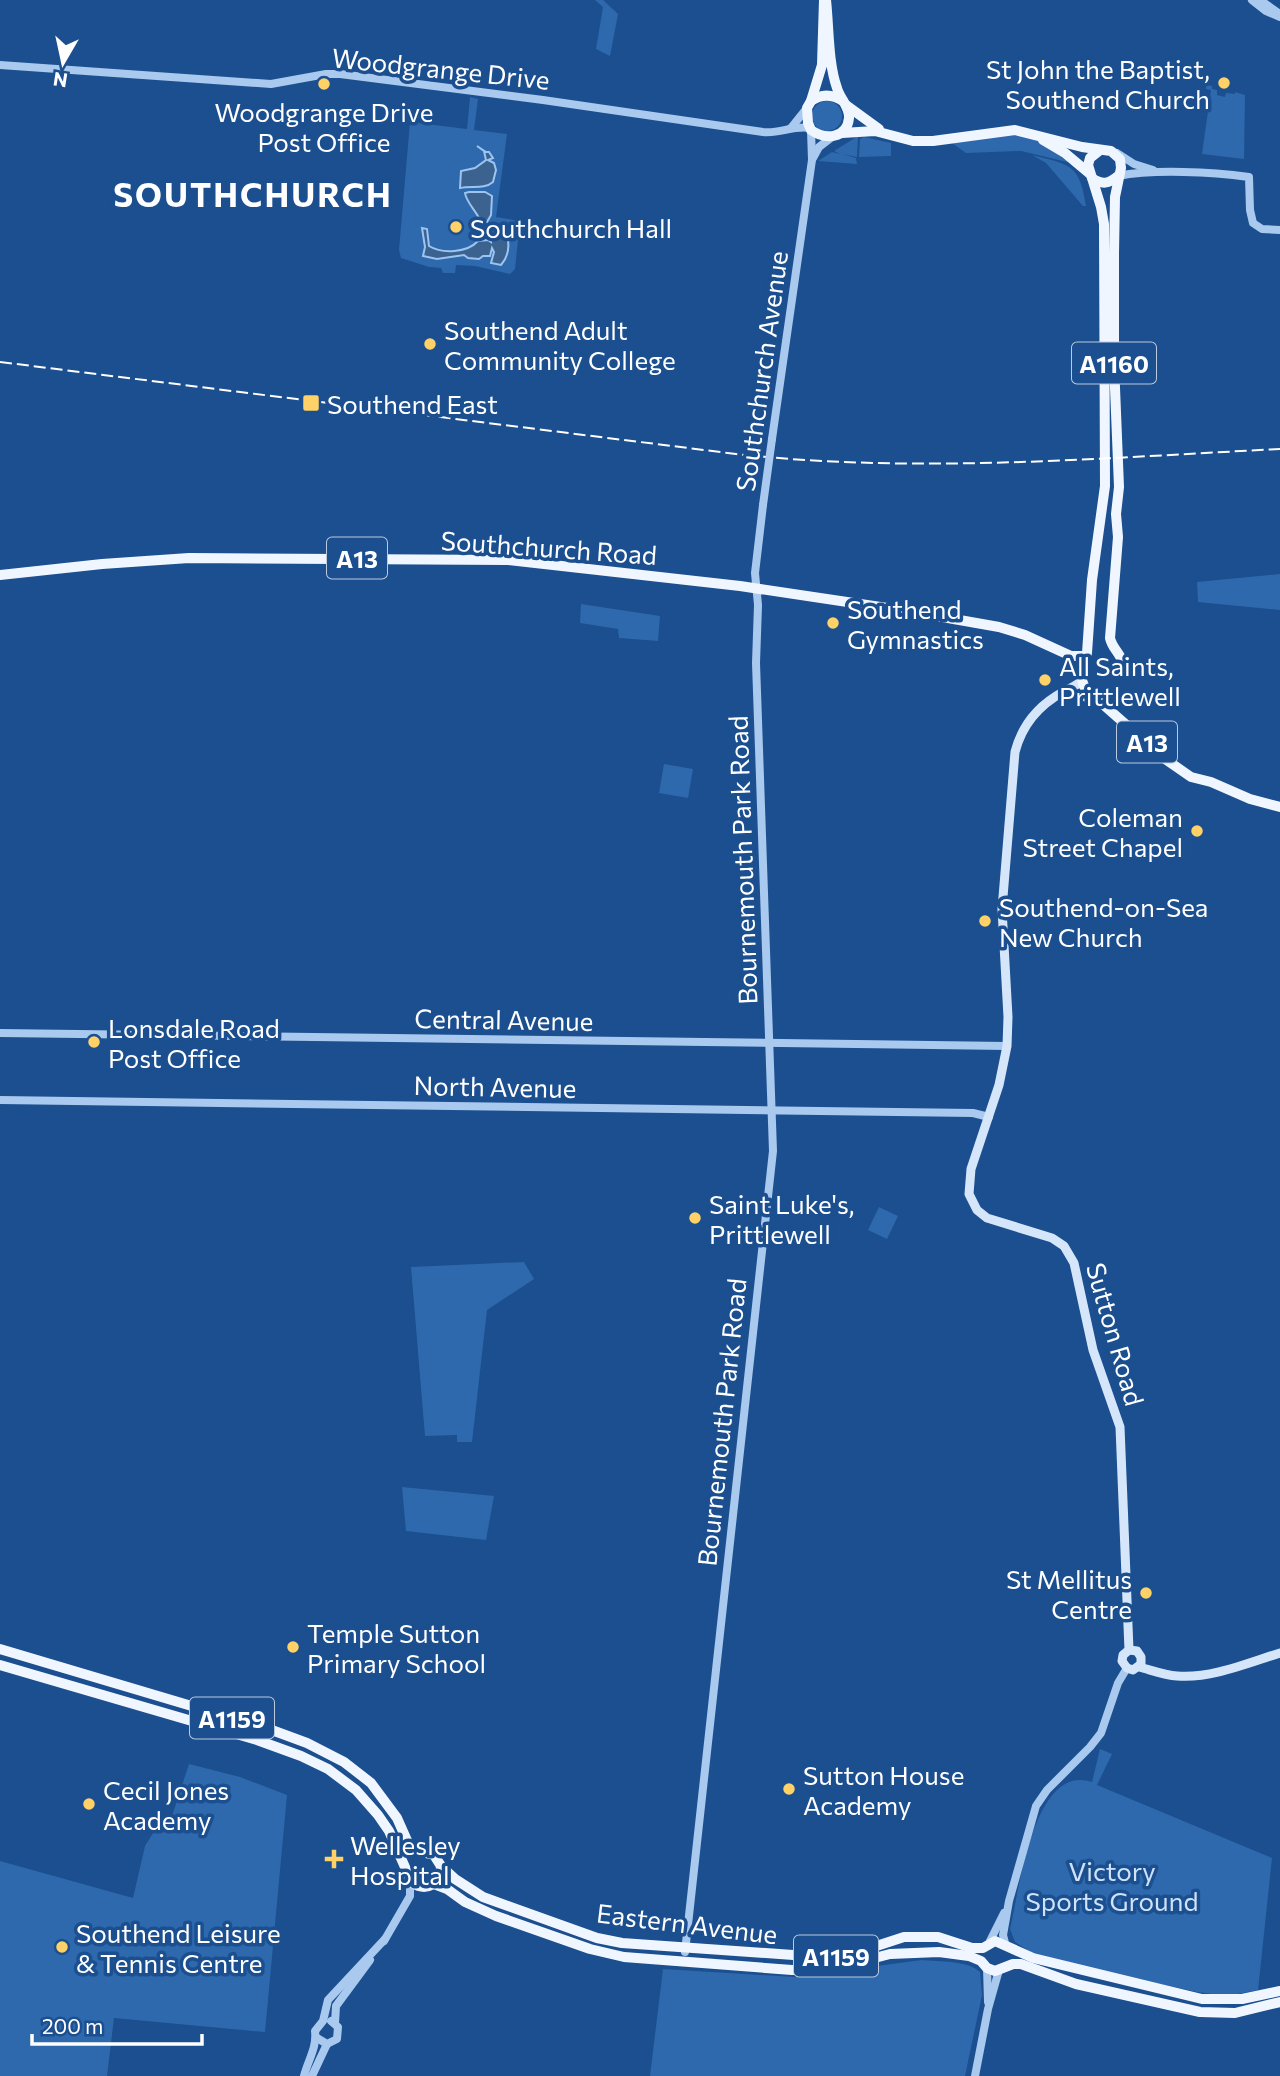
<svg xmlns="http://www.w3.org/2000/svg" width="1280" height="2076" viewBox="0 0 1280 2076" font-family="Commissioner,sans-serif">
	<rect width="100%" height="100%" fill="#1b4f8f"/>
	<g fill="#2e69ad">
		<polygon points="595,0 603,0 618,14 610,56 596,49 603,7"/>
		<polygon points="1206,85 1212,86 1212,89 1217,90 1217,95 1225,97 1226,93 1235,94 1235,92 1245,95 1244,159 1202,154 1211,90 1206,89"/>
		<polygon points="470,97 478,99 474,130 507,134 496,217 520,221 515,269 510,274 475,266 456,265 455,273 443,273 441,268 429,267 401,258 399,250 410,122 467,129"/>
		<circle cx="827" cy="116" r="15"/>
		<polygon points="1009,133 1037,139 1069,160 1067,162 1021,151 966,153 952,143"/>
		<polygon points="858,136 857,157 842,154 856,158 857,164 818,161 832,152 840,154 834,151"/>
		<polygon points="864,137 891,143 891,156 859,157 860,139"/>
		<path d="M 1032,155 C 1070,165 1080,164 1086,206 L 1083,206 L 1046,163 Z"/>
		<polygon points="1280,574 1280,610 1198,602 1197,582"/>
		<polygon points="581,604 660,616 658,641 619,638 618,629 580,623"/>
		<polygon points="664,764 693,769 688,798 659,793"/>
		<polygon points="879,1207 898,1216 887,1239 868,1230"/>
		<polygon points="524,1262 534,1279 487,1310 472,1442 457,1442 457,1435 425,1436 411,1267"/>
		<polygon points="402,1487 494,1496 486,1540 406,1531"/>
		<path d="M 1100,1749 L 1112,1754 L 1097,1785 L 1272,1858 L 1258,1990 L 1227,1996 L 1197,1992 L 1040,1958 L 1015,1942 L 1010,1929 C 1019,1893 1033,1762 1092,1782 Z"/>
		<polygon points="189,1764 240,1777 287,1795 265,2032 114,2018 107,2076 0,2076 0,1861 133,1898 145,1846 160,1822 169,1825"/>
		<path d="M 922,1960 C 939,1962 967,1960 980,1972 L 982,1995 L 965,2076 L 650,2076 L 663,1969 L 794,1977 Z"/>
	</g>
	<g fill="#3c6290" stroke="#9cc4f0" stroke-width="2">
		<path d="M 477,146 L 486,152 L 489,152 L 493,158 L 488,160 L 494,163 L 496,170 L 493,182 C 484,190 471,185 460,188 L 461,171 L 475,168 L 486,160 L 484,151 Z"/>
		<path d="M 469,192 L 485,192 L 492,196 L 491,215 L 487,222 L 481,222 C 477,212 466,202 465,193 Z"/>
		<path d="M 500,226 C 512,236 510,255 501,265 L 491,263 L 494,252 L 492,248 L 490,256 L 483,256 L 479,259 L 468,258 L 464,255 L 437,259 L 423,256 L 425,247 L 422,228 L 427,229 L 429,246 C 442,254 467,253 478,241 L 488,240 L 491,242 L 490,228 Z"/>
	</g>
	<g fill="none" stroke-linecap="round" stroke-linejoin="round">
		<g stroke="#a9c9ee" stroke-width="8">
			<polyline points="1252,0 1266,11 1280,17"/>
			<polyline points="1260,0 1277,12"/>
			<path d="M 0,65 L 271,84 L 326,74 L 340,74 L 543,100 L 763,132 C 780,134 793,125 810,128"/>
			<polyline points="791,128 807,108"/>
			<polyline points="1117,153 1134,164 1153,170"/>
			<polyline points="813,158 819,147 832,137"/>
			<path d="M 1118,176 C 1154,169 1212,172 1249,177 L 1250,210 L 1253,223 L 1262,229 L 1280,230"/>
			<polyline points="772,439 812,160 811,130"/>
			<polyline points="0,1033 1007,1046"/>
			<polyline points="0,1100 973,1113 989,1117"/>
			<polyline points="384,1941 410,1896 410,1881"/>
			<polyline points="990,1941 1004,1913"/>
			<polyline points="1005,1943 1003,1935 1009,1901 1036,1806 1047,1790 1090,1747 1101,1733 1118,1683 1127,1668"/>
			<polyline points="685,1952 773,1151 756,663 758,605 755,573 763,505"/>
			<polyline points="987,1968 988,2002"/>
			<polyline points="335,2023 336,2006 370,1960"/>
			<polyline points="317,2038 327,2044 337,2039 338,2027 331,2021"/>
			<path d="M 304,2076 C 308,2060 317,2048 315,2031 L 323,2021 L 328,2000 L 385,1939"/>
			<polyline points="312,2076 327,2044"/>
			<polyline points="975,2076 988,2009 999,1970"/>
		</g>
		<g stroke="#d6e6fa" stroke-width="9">
			<path d="M 1082,680 C 1077,686 1070,688 1063,692 C 1039,705 1022,725 1015,752 L 1002,909 L 1008,1017 L 1007,1046 L 999,1085 L 971,1169 L 969,1194 L 977,1210 L 987,1218 L 1052,1238 L 1064,1246 L 1074,1263 L 1093,1350 L 1120,1427 L 1129,1650 L 1123,1655 L 1122,1661 L 1127,1668 L 1133,1670 L 1141,1664 L 1141,1657 L 1137,1651 L 1129,1650"/>
			<polyline points="1062,696 1077,695 1095,699"/>
			<path d="M 1139,1667 C 1151,1670 1164,1675 1177,1676 C 1210,1679 1248,1663 1280,1653"/>
		</g>
		<g stroke="#f0f6ff" stroke-width="10">
			<path d="M 824,0 L 822,65 L 811,101 L 807,108 L 808,123 L 811,130 C 825,140 847,139 849,118 C 850,107 840,99 837,88 C 828,63 829,27 826,0"/>
			<path d="M 811,101 C 821,94 832,94 843,101"/>
			<polyline points="846,105 879,129"/>
			<path d="M 842,133 L 875,131 L 913,141 L 933,141 L 1015,130 L 1082,147 L 1111,151 L 1120,159 L 1121,168 L 1115,197 L 1114,253 L 1114,363 L 1119,487 L 1116,514 L 1118,537 L 1110,638 C 1112,649 1122,654 1123,665"/>
			<polyline points="1043,140 1065,153 1090,174"/>
			<path d="M 1100,150 L 1090,158 L 1088,165 L 1101,207 L 1104,224 L 1105,486 L 1092,580 L 1087,653 C 1077,670 1080,697 1102,700"/>
			<path d="M 1092,178 C 1102,185 1109,184 1118,176"/>
			<polyline points="0,575 102,564 189,558 508,560 740,586 914,612 999,627 1025,635 1071,656 1086,656"/>
			<polyline points="1098,700 1165,759 1191,777 1211,782 1250,799 1280,807"/>
			<polyline points="0,1649 269,1729 307,1743 344,1762 371,1783 397,1818 409,1845 421,1852 434,1855 441,1866 455,1879 483,1897 597,1938 622,1943 821,1957 855,1953 904,1937 938,1937 972,1948 983,1948 995,1941 1033,1958 1202,1999 1242,1999 1280,1991"/>
			<path d="M 0,1665 L 257,1740 L 301,1756 L 328,1769 L 356,1790 L 378,1815 L 389,1831 L 412,1883 C 427,1892 441,1884 441,1866"/>
			<polyline points="434,1884 447,1889 465,1902 496,1916 590,1949 624,1957 792,1970 836,1968 890,1954 939,1952 969,1956 981,1961 987,1968 995,1971 1013,1964 1021,1964 1076,1984 1200,2012 1235,2013 1280,2002"/>
		</g>
		<path stroke="#fff" stroke-width="2" stroke-dasharray="12 5" stroke-linecap="butt" d="M 0,362 L 736,454 C 917,474 1099,458 1280,449"/>
		<polyline stroke="#a9c9ee" stroke-width="8" points="763,505 772,439"/>
	</g>
	<g fill="#ffd166" stroke="#1b4f8f" stroke-width="2.5">
		<circle cx="1224" cy="83" r="7"/>
		<circle cx="324" cy="84" r="7"/>
		<circle cx="456" cy="227" r="7"/>
		<circle cx="430" cy="344" r="7"/>
		<rect x="302" y="394" width="18" height="18" rx="3.5"/>
		<circle cx="833" cy="623" r="7"/>
		<circle cx="1045" cy="680" r="7"/>
		<circle cx="1197" cy="831" r="7"/>
		<circle cx="985" cy="921" r="7"/>
		<circle cx="94" cy="1042" r="7"/>
		<circle cx="695" cy="1218" r="7"/>
		<circle cx="1146" cy="1593" r="7"/>
		<circle cx="293" cy="1647" r="7"/>
		<circle cx="789" cy="1789" r="7"/>
		<circle cx="89" cy="1804" r="7"/>
		<path d="M330.5 1848.5h7v7h7v7h-7v7h-7v-7h-7v-7h7z"/>
		<circle cx="62" cy="1947" r="7"/>
	</g>
	<g text-anchor="middle" dominant-baseline="central" stroke-width="7" stroke-linejoin="round" paint-order="stroke">
		<g fill="#1b4f8f" stroke="#bbcadd" stroke-width="2">
			<rect x="1072" y="342.5" width="84" height="41" rx="5"/>
			<rect x="327" y="537.5" width="60" height="41" rx="5"/>
			<rect x="1117" y="721.5" width="60" height="41" rx="5"/>
			<rect x="190" y="1697.5" width="84" height="41" rx="5"/>
			<rect x="794" y="1935.5" width="84" height="41" rx="5"/>
		</g>
		<g font-size="24" font-weight="bold" fill="#fff">
			<text x="1114" y="363">A1160</text>
			<text x="357" y="558">A13</text>
			<text x="1147" y="742">A13</text>
			<text x="232" y="1718">A1159</text>
			<text x="836" y="1956">A1159</text>
		</g>
		<g font-size="26" fill="#fff" stroke="#1b4f8f">
			<text transform="translate(441 68) rotate(6)">Woodgrange Drive</text>
			<text transform="translate(761 371) rotate(-82)">Southchurch Avenue</text>
			<text transform="translate(549 547) rotate(4)">Southchurch Road</text>
			<text transform="translate(742 860) rotate(-92)">Bournemouth Park Road</text>
			<text transform="translate(504 1019) rotate(1)">Central Avenue</text>
			<text transform="translate(495 1086) rotate(1)">North Avenue</text>
			<text transform="translate(1116 1334) rotate(74)">Sutton Road</text>
			<text transform="translate(721 1422) rotate(-84)">Bournemouth Park Road</text>
			<text transform="translate(687 1923) rotate(7)">Eastern Avenue</text>
		</g>
		<g font-size="26" fill="#fff" stroke="#1b4f8f" text-anchor="start">
			<text x="1210" y="68" text-anchor="end">St John the Baptist,<tspan x="1210" dy="30">Southend Church</tspan></text>
			<text x="324" y="111" text-anchor="middle">Woodgrange Drive<tspan x="324" dy="30">Post Office</tspan></text>
			<text x="470" y="227">Southchurch Hall</text>
			<text x="444" y="329">Southend Adult<tspan x="444" dy="30">Community College</tspan></text>
			<text x="327" y="403">Southend East</text>
			<text x="847" y="608">Southend<tspan x="847" dy="30">Gymnastics</tspan></text>
			<text x="1059" y="665">All Saints,<tspan x="1059" dy="30">Prittlewell</tspan></text>
			<text x="1183" y="816" text-anchor="end">Coleman<tspan x="1183" dy="30">Street Chapel</tspan></text>
			<text x="999" y="906">Southend-on-Sea<tspan x="999" dy="30">New Church</tspan></text>
			<text x="108" y="1027">Lonsdale Road<tspan x="108" dy="30">Post Office</tspan></text>
			<text x="709" y="1203">Saint Luke's,<tspan x="709" dy="30">Prittlewell</tspan></text>
			<text x="1132" y="1578" text-anchor="end">St Mellitus<tspan x="1132" dy="30">Centre</tspan></text>
			<text x="307" y="1632">Temple Sutton<tspan x="307" dy="30">Primary School</tspan></text>
			<text x="803" y="1774">Sutton House<tspan x="803" dy="30">Academy</tspan></text>
			<text x="103" y="1789">Cecil Jones<tspan x="103" dy="30">Academy</tspan></text>
			<text x="350" y="1844">Wellesley<tspan x="350" dy="30">Hospital</tspan></text>
			<text x="76" y="1932">Southend Leisure<tspan x="76" dy="30">&amp; Tennis Centre</tspan></text>
		</g>
		<g font-size="26" fill="#cfe3fa" stroke="#1b4f8f">
			<text x="1112" y="1870">Victory<tspan x="1112" dy="30">Sports Ground</tspan></text>
		</g>
		<g font-size="33" font-weight="bold" letter-spacing="2" fill="#fff" stroke="#1b4f8f">
			<text x="253" y="193">SOUTHCHURCH</text>
		</g>
	</g>
	<g transform="translate(63 63) rotate(189)" stroke="#1b4f8f" stroke-width="5" paint-order="stroke">
	<path d="M0-5L12 26L0 18L-12 26Z" fill="#ffffff"/>
	<text y="-10" font-size="19" font-weight="bold" text-anchor="middle" fill="#ffffff">N</text>
	</g>
	<path d="M32 2034v10h170v-10" fill="none" stroke="#ffffff" stroke-width="3.5"/>
	<text x="42" y="2034" font-size="21" fill="#ffffff" stroke="#1b4f8f" stroke-width="5" paint-order="stroke">200 m</text>
</svg>
